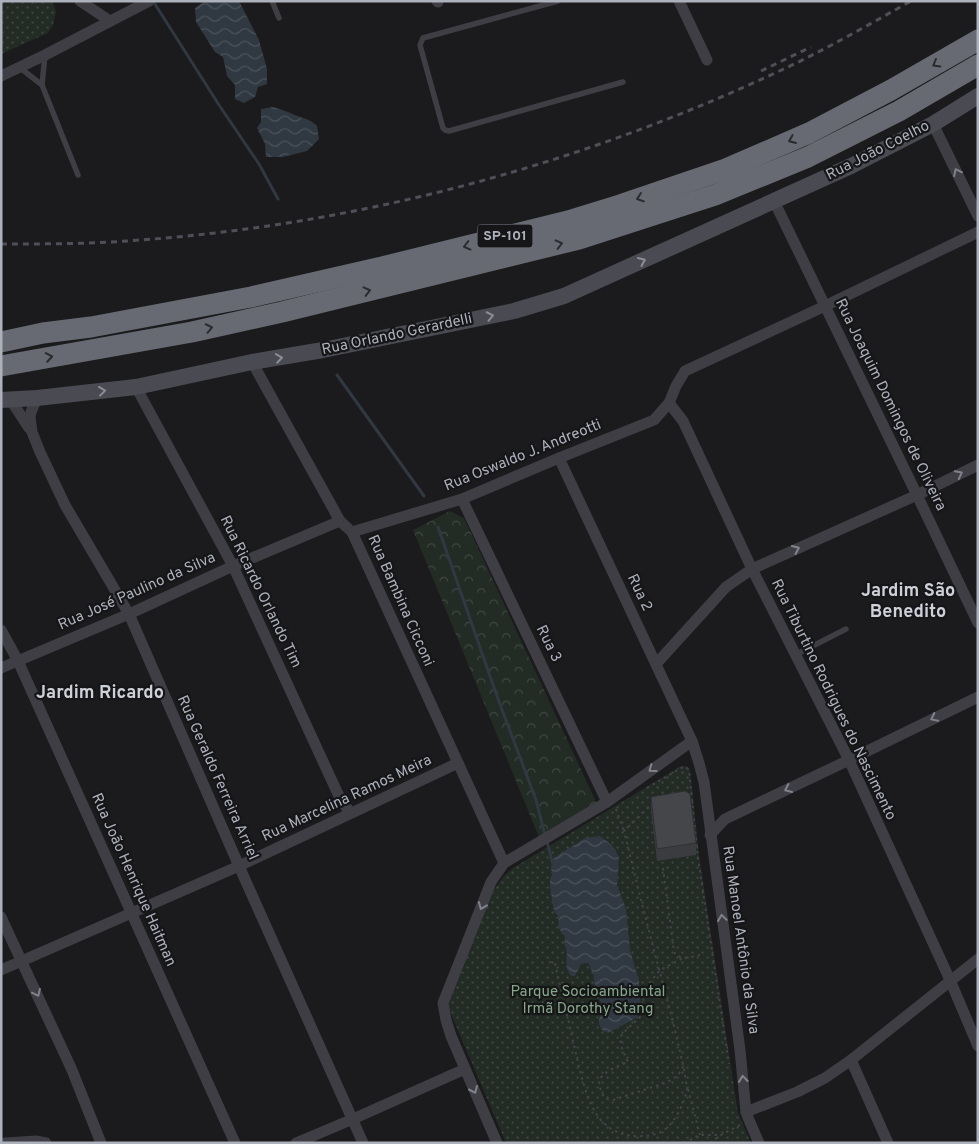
<svg xmlns="http://www.w3.org/2000/svg" width="979" height="1144" viewBox="0 0 979 1144" font-family="Overpass,sans-serif">
	<defs>
		<pattern id="forest-crowns" width="20" height="18" patternUnits="userSpaceOnUse" patternTransform="scale(1.25)"><rect width="20" height="18" fill="#222b24"/><path d="M2 6a3 3 0 1 1 6 0M12 15a3 3 0 1 1 6 0" fill="none" stroke="#3f4742"/></pattern>
		<pattern id="park-dots" width="8" height="8" patternUnits="userSpaceOnUse" patternTransform="scale(1.25)"><rect width="8" height="8" fill="#222b24"/><path d="M2 2h.1M6 6h.1" fill="none" stroke="#3f4742" stroke-width="1.8" stroke-linecap="round"/></pattern>
		<pattern id="water-waves" width="16" height="10" patternUnits="userSpaceOnUse" patternTransform="scale(1.25)"><rect width="16" height="10" fill="#303841"/><path d="M0 5q4-4 8 0t8 0" fill="none" stroke="#4b525a"/></pattern>
	</defs>
	<rect width="100%" height="100%" fill="#1b1b1d"/>
	<polygon fill="url(#forest-crowns)" points="450,511 464,518 598,806 541,842 413,530"/>
	<g fill="url(#park-dots)">
		<polygon points="1,1 51,1 54,5 56,12 53,25 48,33 1,54"/>
		<polygon points="681,766 686,766 690,770 699,855 738,1113 751,1143 506,1143 445,1000 494,889 504,876 513,868"/>
	</g>
	<g fill="url(#water-waves)">
		<polygon points="205,1 239,1 259,40 267,69 267,84 258,87 255,97 244,103 235,99 235,85 227,76 223,57 215,52 196,22 195,8"/>
		<path d="M 273,107 C 284,110 290,113 300,117 C 308,120 311,120 317,126 L 319,139 L 307,151 L 283,157 L 266,157 L 265,144 L 257,128 L 261,122 L 261,109 Z"/>
		<path d="M 600,836 L 608,842 L 615,849 L 619,858 L 617,885 L 626,909 L 630,950 L 639,981 L 641,1008 L 636,1018 L 608,1033 L 603,1031 C 596,1022 599,1019 603,1009 L 595,987 L 593,973 L 588,963 L 584,963 L 581,964 L 575,976 L 572,976 C 561,967 571,954 564,944 L 565,937 L 558,927 L 559,917 L 554,911 L 550,887 L 550,880 L 552,875 L 551,867 L 552,861 L 555,857 L 585,838 Z"/>
	</g>
	<g fill="none" stroke-linecap="round" stroke-linejoin="round">
		<g stroke="#303841" stroke-width="3">
			<polyline points="153,1 219,105 259,164 278,199"/>
			<polyline points="337,375 424,496"/>
			<polyline points="438,527 498,699 536,800 545,835"/>
			<polyline points="547,841 552,861"/>
		</g>
		<g stroke="#424349" stroke-width="2" stroke-dasharray="2.5 4" stroke-linecap="butt">
			<polyline points="647,788 681,768 686,767 689,770 698,858 729,1064"/>
			<polyline points="616,809 624,831"/>
			<path d="M 663,868 L 674,952 C 680,961 690,957 700,955"/>
			<path d="M 549,962 L 555,963 C 561,991 568,1018 574,1045 C 579,1067 586,1102 600,1119 C 614,1136 636,1139 656,1134 C 672,1130 684,1105 687,1089 C 687,1085 685,1079 685,1074 C 682,1059 678,1045 675,1030 C 666,994 656,959 647,923 C 639,893 632,862 624,831 L 650,806"/>
			<path d="M 683,1066 C 680,1075 674,1079 665,1083 L 613,1100 C 606,1100 603,1097 601,1091 C 600,1087 598,1083 600,1079 C 603,1072 620,1065 628,1062 C 624,1053 618,1043 622,1034 L 644,1013 L 643,993 L 646,987 L 660,970 L 683,958"/>
			<polyline points="688,1089 700,1135"/>
			<polyline points="684,1143 700,1135 721,1135"/>
			<polyline points="710,1143 721,1135 740,1125"/>
		</g>
		<g stroke="#3e3e44" stroke-width="5.5">
			<polyline points="272,1 279,18"/>
			<polyline points="558,1 423,38 420,45 443,128 445,130 449,131 623,82"/>
			<polyline points="19,67 42,85 78,175"/>
			<polyline points="42,85 45,55"/>
			<polyline points="795,655 846,629"/>
		</g>
		<g stroke="#3e3e44" stroke-width="11">
			<polyline points="80,1 110,21"/>
			<polyline points="437,1 438,2"/>
			<polyline points="679,1 707,60"/>
			<polyline points="1,76 45,55 149,1"/>
			<polyline points="933,124 978,216"/>
			<polyline points="774,201 917,495 978,623"/>
			<polyline points="978,232 825,306 685,371 676,386 669,403 683,421 752,569 849,760 950,980 978,1046"/>
			<polyline points="252,362 340,521 352,532 504,863"/>
			<polyline points="136,387 233,566 338,794 350,813"/>
			<polyline points="37,398 31,412 30,417 32,432 40,452 65,505 129,614 239,866 363,1143"/>
			<polyline points="10,399 29,428"/>
			<polyline points="559,458 692,741 699,763 704,782 740,1050 746,1112 749,1120 759,1143"/>
			<polyline points="462,499 607,802"/>
			<polyline points="352,532 462,499 559,458 654,420 669,403"/>
			<polyline points="1,630 18,661 235,1143"/>
			<polyline points="656,664 726,587 752,569 917,495 978,465"/>
			<polyline points="1,668 129,614 233,566 340,521"/>
			<polyline points="710,835 725,819 849,760 978,697"/>
			<polyline points="1,917 72,1070 101,1143"/>
			<polyline points="1,970 239,866 458,763"/>
			<polyline points="851,1060 888,1143"/>
			<polyline points="746,1112 797,1092 825,1078 851,1060 978,959"/>
			<polyline points="5,1143 36,1141 46,1143"/>
			<polyline points="296,1143 353,1119 465,1069"/>
			<polyline points="497,1143 451,1036 446,1020 443,1003 491,882 504,863 607,802 692,741"/>
		</g>
		<polyline stroke="#4a4b52" stroke-width="16" points="1,400 37,398 136,387 252,362 323,350 514,311 564,296 851,166 933,124 978,96"/>
		<g stroke="#686a73" stroke-width="21">
			<polyline points="1,342 43,333 91,327 251,297 382,267 568,221 620,205 726,169 809,133 891,90 978,40"/>
			<polyline points="1,366 192,332 282,312 579,239 715,195 808,157 899,111 978,65"/>
		</g>
		<g stroke="#4f5057" stroke-width="3" stroke-dasharray="6 5" stroke-linecap="butt">
			<polyline points="761,71 811,47"/>
			<path d="M 1,244 C 47,244 94,244 140,240 C 364,224 585,163 788,67 C 830,47 870,24 911,1"/>
		</g>
	</g>
	<polygon fill="#3b3c40" points="651,797 696,843 696,855 657,861 651,809"/>
	<polygon fill="#45464a" stroke="#303134" points="685,791 690,794 696,843 657,849 651,797"/>
	<defs><path id="oneway-chevron" d="M-2-3.5L2.5 0L-2 3.5" fill="none" stroke-width="1.6" stroke-linecap="round" stroke-linejoin="round" transform="scale(1.25)"/></defs>
	<g stroke="#2a2b2f">
		<use href="#oneway-chevron" transform="translate(936 64) rotate(150)"/>
		<use href="#oneway-chevron" transform="translate(792 140) rotate(157)"/>
		<use href="#oneway-chevron" transform="translate(640 198) rotate(161)"/>
		<use href="#oneway-chevron" transform="translate(559 244) rotate(-14)"/>
		<use href="#oneway-chevron" transform="translate(467 246) rotate(166)"/>
		<use href="#oneway-chevron" transform="translate(367 291) rotate(-14)"/>
		<use href="#oneway-chevron" transform="translate(209 328) rotate(-12)"/>
		<use href="#oneway-chevron" transform="translate(49 357) rotate(-10)"/>
	</g>
	<g stroke="#81838c">
		<use href="#oneway-chevron" transform="translate(957 172) rotate(-116)"/>
		<use href="#oneway-chevron" transform="translate(959 474) rotate(-27)"/>
		<use href="#oneway-chevron" transform="translate(796 549) rotate(-24)"/>
		<use href="#oneway-chevron" transform="translate(934 718) rotate(154)"/>
		<use href="#oneway-chevron" transform="translate(652 769) rotate(144)"/>
		<use href="#oneway-chevron" transform="translate(788 789) rotate(155)"/>
		<use href="#oneway-chevron" transform="translate(482 906) rotate(112)"/>
		<use href="#oneway-chevron" transform="translate(722 918) rotate(-98)"/>
		<use href="#oneway-chevron" transform="translate(37 993) rotate(65)"/>
		<use href="#oneway-chevron" transform="translate(743 1079) rotate(-96)"/>
		<use href="#oneway-chevron" transform="translate(474 1090) rotate(66)"/>
	</g>
	<g stroke="#8a8d97">
		<use href="#oneway-chevron" transform="translate(642 261) rotate(-24)"/>
		<use href="#oneway-chevron" transform="translate(490 316) rotate(-12)"/>
		<use href="#oneway-chevron" transform="translate(279 358) rotate(-9)"/>
		<use href="#oneway-chevron" transform="translate(102 391) rotate(-7)"/>
	</g>
	<g text-anchor="middle" dominant-baseline="central" stroke-width="4.5" stroke-linejoin="round" paint-order="stroke">
		<rect fill="#161618" stroke="#80828b" stroke-width="1" x="477.5" y="224.5" width="55" height="23" rx="4"/>
		<g font-size="14" font-weight="bold" fill="#adb1bc">
			<text x="505" y="236">SP-101</text>
		</g>
		<g font-size="15" fill="#adb1bc" stroke="#161618">
			<text transform="translate(878 151) rotate(-27)">Rua João Coelho</text>
			<text transform="translate(397 335) rotate(-12)">Rua Orlando Gerardelli</text>
			<text transform="translate(890 405) rotate(64)">Rua Joaquim Domingos de Oliveira</text>
			<text transform="translate(523 456) rotate(-22)">Rua Oswaldo J. Andreotti</text>
			<text transform="translate(137 592) rotate(-24)">Rua José Paulino da Silva</text>
			<text transform="translate(260 592) rotate(64)">Rua Ricardo Orlando Tim</text>
			<text transform="translate(639 593) rotate(65)">Rua 2</text>
			<text transform="translate(400 601) rotate(66)">Rua Bambina Cicconi</text>
			<text transform="translate(548 644) rotate(64)">Rua 3</text>
			<text transform="translate(833 700) rotate(64)">Rua Tiburtino Rodrigues do Nascimento</text>
			<text transform="translate(217 778) rotate(66)">Rua Geraldo Ferreira Arriel</text>
			<text transform="translate(347 799) rotate(-25)">Rua Marcelina Ramos Meira</text>
			<text transform="translate(133 880) rotate(66)">Rua João Henrique Haitman</text>
			<text transform="translate(740 940) rotate(82)">Rua Manoel Antônio da Silva</text>
		</g>
		<g font-size="15" fill="#85a78a" stroke="#161618">
			<text x="588" y="992">Parque Socioambiental<tspan x="588" dy="17">Irmã Dorothy Stang</tspan></text>
		</g>
		<g font-size="18" font-weight="bold" fill="#ced0d8" stroke="#161618">
			<text x="908" y="591">Jardim São<tspan x="908" dy="21">Benedito</tspan></text>
			<text x="100" y="693">Jardim Ricardo</text>
		</g>
	</g>
	<rect width="979" height="1144" fill="none" stroke="#adb1bc" stroke-width="5"/>
</svg>
